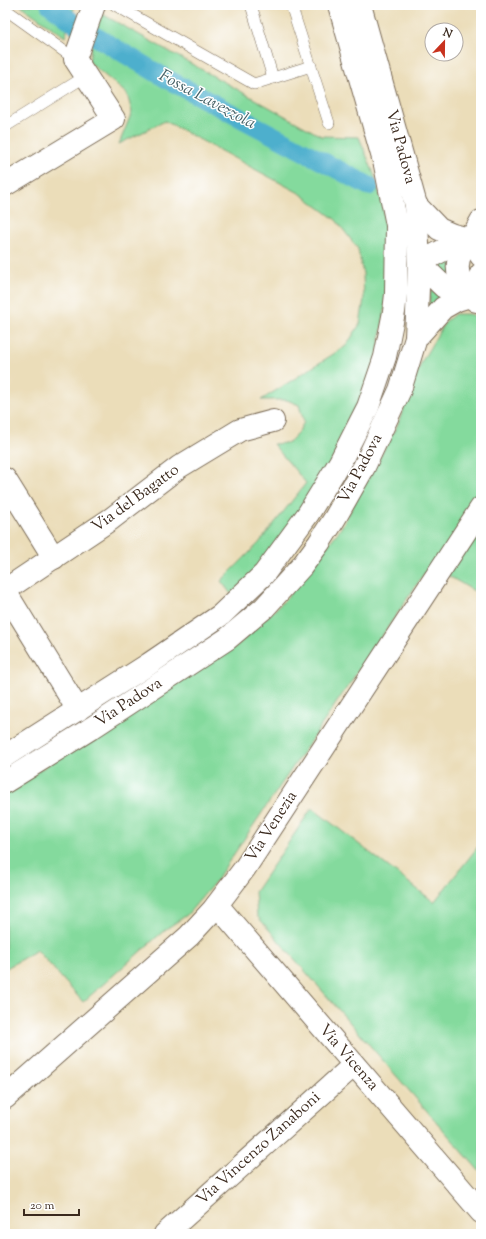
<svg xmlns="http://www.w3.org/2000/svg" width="486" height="1239" viewBox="0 0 486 1239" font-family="'Sorts Mill Goudy',serif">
	<rect width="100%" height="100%" fill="#fff"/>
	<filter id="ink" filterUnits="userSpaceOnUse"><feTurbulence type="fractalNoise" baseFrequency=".025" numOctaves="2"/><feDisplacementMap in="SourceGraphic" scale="8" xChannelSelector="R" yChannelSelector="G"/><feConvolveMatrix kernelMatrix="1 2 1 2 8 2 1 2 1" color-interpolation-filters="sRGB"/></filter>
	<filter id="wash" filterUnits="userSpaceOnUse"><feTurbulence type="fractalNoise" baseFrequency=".012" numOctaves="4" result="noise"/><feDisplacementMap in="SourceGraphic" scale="16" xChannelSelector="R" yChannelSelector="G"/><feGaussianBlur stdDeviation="0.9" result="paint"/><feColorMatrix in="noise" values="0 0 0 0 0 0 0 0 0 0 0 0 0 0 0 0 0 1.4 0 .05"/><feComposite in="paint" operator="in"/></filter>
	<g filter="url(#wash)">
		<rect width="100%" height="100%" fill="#ebddb9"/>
		<g fill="#84da9d" stroke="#60825e">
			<polygon points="20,5 75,5 65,37"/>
			<polygon points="102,14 321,136 359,137 374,174 383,206 387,252 385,309 376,363 355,416 325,475 259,567 231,594 221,581 259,543 306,483 273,444 288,443 298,433 304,422 299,405 287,400 261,400 346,346 360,324 364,299 363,274 358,249 336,220 301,194 165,121 119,144 132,112 127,94 89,62 92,41"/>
			<polygon points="454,254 453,282 431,267"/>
			<polygon points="431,291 448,298 428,312"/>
			<polygon points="455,314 468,314 481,317 481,595 430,565 215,882 187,915 166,929 83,1002 37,950 5,969 5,792 239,644 285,600 341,528 397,426 422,361 445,322"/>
			<polygon points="312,808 434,902 481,843 481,1173 257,916 255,892"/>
		</g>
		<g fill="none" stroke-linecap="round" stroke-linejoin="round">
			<polyline stroke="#4eafcd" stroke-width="19" points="50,5 78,26 167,79 369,186"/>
		</g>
	</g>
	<g filter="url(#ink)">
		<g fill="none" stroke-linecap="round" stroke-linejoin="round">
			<g stroke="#796954" stroke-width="12">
				<g id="lane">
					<polyline points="115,5 254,84 273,78 251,5"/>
					<polyline points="291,5 329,123"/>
					<polyline points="5,9 75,59"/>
					<polyline points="273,78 311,66"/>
					<polyline points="5,125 6,126 86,76"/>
				</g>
			</g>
			<g stroke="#796954" stroke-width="24">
				<g id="street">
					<polyline points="5,185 114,119 75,59 94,5"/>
					<polyline points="471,239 481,221"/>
					<polyline points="5,479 54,558"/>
					<polyline points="5,590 111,519 179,467 240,430 273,421"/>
					<polyline points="5,591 78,710"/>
					<polyline points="165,1234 354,1065"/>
				</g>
			</g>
			<g stroke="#796954" stroke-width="24">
				<g id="secondary">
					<polyline points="416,205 439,229 453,235 473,240"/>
					<path d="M 471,239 C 468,243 464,247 462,251 C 452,270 461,288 476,301"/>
					<polyline points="471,239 481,256"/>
					<polyline points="470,296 453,292 444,287 419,263 453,245 471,239"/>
					<polyline points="416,338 443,308 457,300 470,296 481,274"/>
					<polyline points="217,905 481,1212"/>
					<polyline points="5,1098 189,936 213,910 245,868 481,508"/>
				</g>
			</g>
			<g stroke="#796954" stroke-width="24">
				<g id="primary">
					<polyline points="5,756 149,664 221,615 264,574 308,514 340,462 368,407 385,357 394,312 396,294 397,225 385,165 339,5"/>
					<polyline points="5,782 90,729 227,639 264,608 302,566 319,543 335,518 364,467 400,390 416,338 419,263 416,205 360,5"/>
				</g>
			</g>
			<use href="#lane" stroke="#fff" stroke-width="11"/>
			<use href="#street" stroke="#fff" stroke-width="22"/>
			<use href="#secondary" stroke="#fff" stroke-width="22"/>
			<use href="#primary" stroke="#fff" stroke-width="22"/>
		</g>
	</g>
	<g text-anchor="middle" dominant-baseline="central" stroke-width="3" stroke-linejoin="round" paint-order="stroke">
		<g font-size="16" fill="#3b2a1e" stroke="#fff">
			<text transform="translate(400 147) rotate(75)">Via Padova</text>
			<text transform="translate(361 469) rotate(-62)">Via Padova</text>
			<text transform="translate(136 499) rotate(-36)">Via del Bagatto</text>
			<text transform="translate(129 703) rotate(-33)">Via Padova</text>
			<text transform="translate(272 827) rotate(-57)">Via Venezia</text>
			<text transform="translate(348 1058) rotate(49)">Via Vicenza</text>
			<text transform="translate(259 1149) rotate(-42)">Via Vincenzo Zanaboni</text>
		</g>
		<g font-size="17" font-style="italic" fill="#435f64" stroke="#fff">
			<text transform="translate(207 100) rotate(28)">Fossa Lavezzola</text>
		</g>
	</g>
	<rect width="486" height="1239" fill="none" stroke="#fff" stroke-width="20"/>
	<g transform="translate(444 42) rotate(22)"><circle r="19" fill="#ffffff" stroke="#b1aaa5"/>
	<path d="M0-3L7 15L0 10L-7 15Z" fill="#c8321e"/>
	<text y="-6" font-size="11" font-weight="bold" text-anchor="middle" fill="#3b2a1e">N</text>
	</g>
	<path d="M24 1209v6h55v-6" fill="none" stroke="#3b2a1e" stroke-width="2"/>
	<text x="30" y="1209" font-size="12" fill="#3b2a1e" stroke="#ffffff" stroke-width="3" paint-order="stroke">20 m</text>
</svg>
